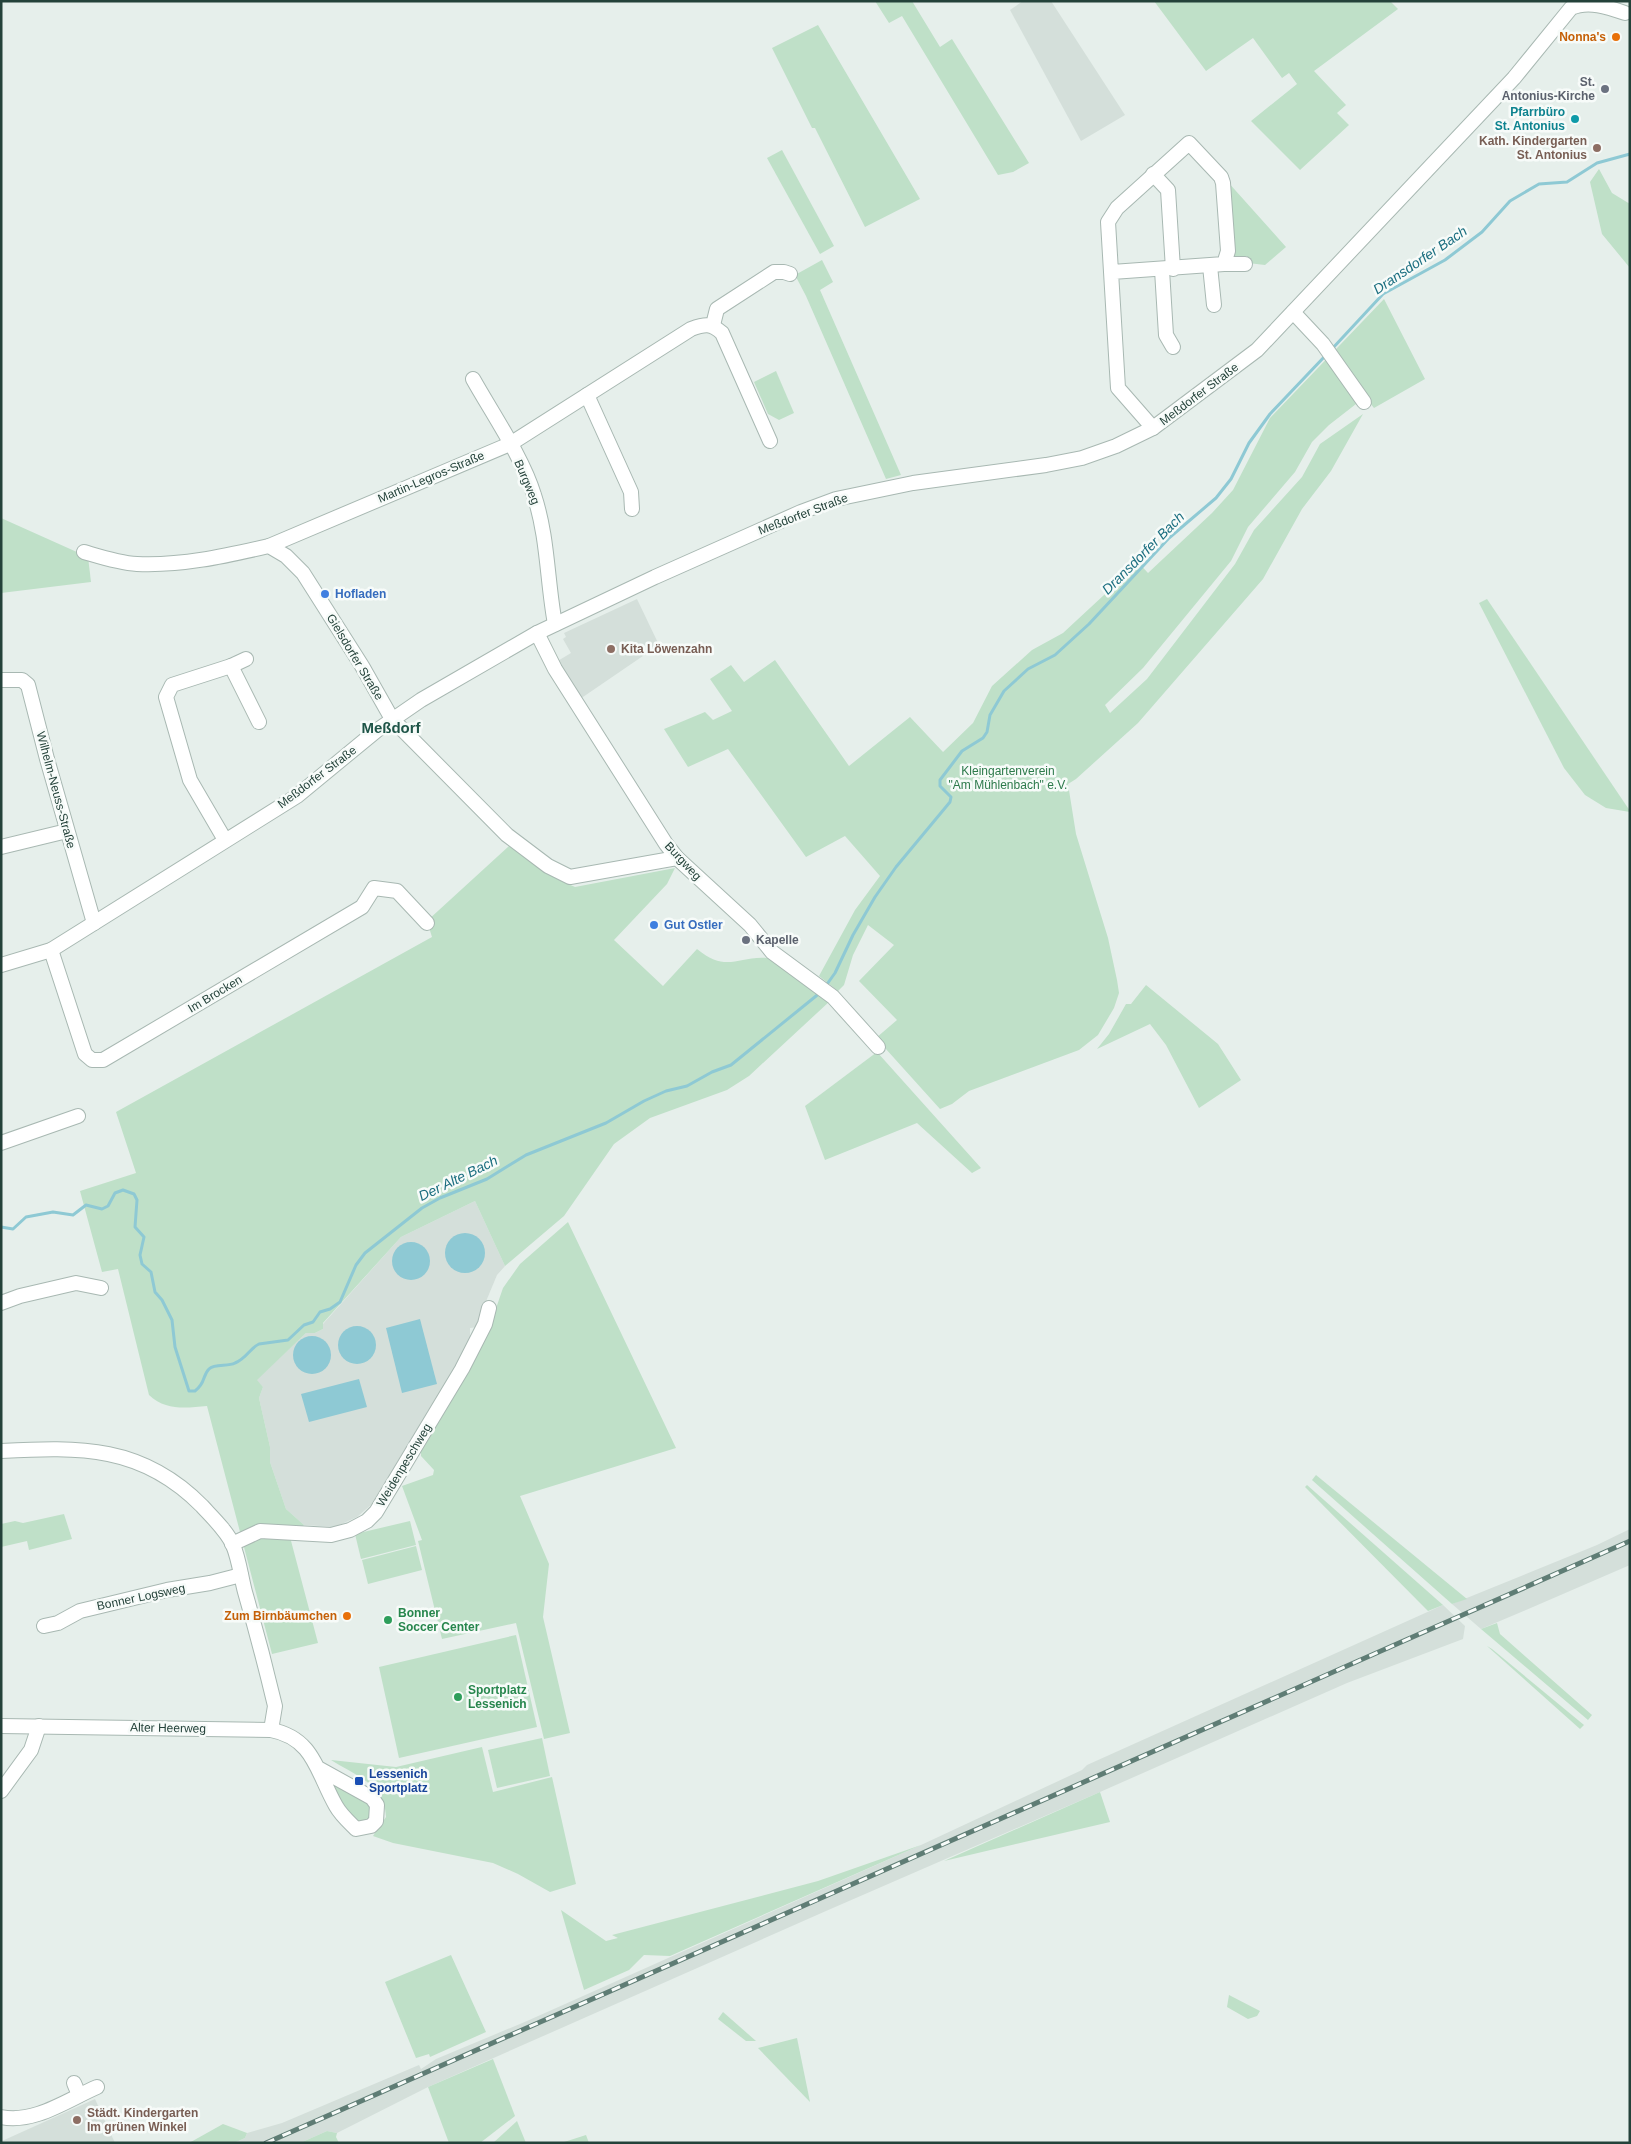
<svg xmlns="http://www.w3.org/2000/svg" width="1631" height="2144" viewBox="0 0 1631 2144" font-family="Arial,sans-serif">
	<rect width="100%" height="100%" fill="#e6efeb"/>
	<g fill="#d4dfda">
		<polygon points="1023,1 1051,1 1125,115 1081,141 1010,10"/>
		<polygon points="637,599 659,645 580,699 556,662 571,653 563,639 566,637 564,633"/>
		<polygon points="475,1201 505,1266 497,1275 477,1323 478,1327 470,1328 470,1342 372,1504 357,1517 335,1527 304,1525 286,1509 270,1462 270,1447 259,1398 263,1387 256,1380 306,1333 315,1333 323,1329 323,1324 401,1237"/>
		<polygon points="1630,1529 1630,1565 1526,1610 1481,1629 1452,1604 1597,1545"/>
		<polygon points="1443,1605 1465,1626 1463,1639 1347,1683 1100,1792 826,1911 428,2087 337,2133 327,2131 300,2143 234,2143 245,2138 247,2133 282,2123 419,2065 421,2069 436,2059 527,2021 921,1845 1082,1770 1087,1765"/>
		<polygon points="95,2099 115,2143 3,2143 2,2141"/>
	</g>
	<g fill="#bfe0c8">
		<polygon points="875,1 912,1 940,47 952,39 1029,163 1013,172 998,175 902,16 889,23"/>
		<polygon points="1154,1 1390,1 1398,9 1314,71 1346,105 1337,113 1349,125 1300,170 1251,121 1297,84 1289,73 1282,78 1253,38 1206,71"/>
		<polygon points="818,25 920,199 865,227 815,128 812,128 772,48"/>
		<polygon points="782,150 834,246 820,254 767,158"/>
		<polygon points="1599,169 1612,193 1630,204 1630,268 1602,234 1590,182"/>
		<polygon points="1227,181 1286,247 1265,265 1248,263 1247,256 1235,257"/>
		<polygon points="822,260 833,282 820,290 901,475 886,479 806,296 795,275"/>
		<polygon points="1384,299 1425,379 1374,408 1365,397 1329,425 1312,442 1295,472 1248,527 1231,561 1143,668 1105,705 1110,713 1147,679 1235,564 1254,530 1302,477 1320,444 1363,414 1331,471 1302,509 1263,579 1138,723 1076,779 1068,784 1076,834 1108,938 1117,980 1119,993 1114,1008 1098,1035 1079,1050 969,1091 952,1104 940,1109 876,1038 897,1020 859,981 894,945 868,925 853,955 844,985 838,991 819,976 855,910 880,876 845,836 806,857 728,749 688,767 664,729 705,712 713,720 732,711 710,679 731,665 744,682 775,660 849,766 910,717 943,752 973,723 992,686 1032,650 1063,633 1104,595 1136,560 1148,573 1212,513 1233,490 1270,418"/>
		<polygon points="776,371 794,413 779,420 768,414 754,382"/>
		<polygon points="1,518 88,557 91,582 1,593"/>
		<polygon points="1487,599 1630,811 1630,812 1606,808 1585,795 1564,768 1479,603"/>
		<path d="M 509,846 L 557,879 L 575,887 L 675,868 L 667,884 L 614,940 L 663,986 L 697,949 C 728,974 737,955 769,958 L 830,1001 L 749,1076 L 727,1090 L 650,1118 L 614,1144 L 564,1216 L 505,1266 L 475,1201 L 401,1237 L 323,1323 L 323,1329 L 315,1333 L 306,1333 L 257,1380 L 263,1387 L 259,1398 L 270,1447 L 270,1462 L 286,1509 L 304,1525 L 290,1537 L 318,1643 L 272,1654 L 207,1406 C 186,1408 166,1411 149,1395 L 118,1269 L 102,1272 L 80,1191 L 136,1173 L 116,1112 L 432,937 L 427,921 Z"/>
		<polygon points="1146,985 1218,1044 1241,1080 1199,1108 1166,1045 1150,1024 1097,1049 1109,1034 1126,1004 1131,1004"/>
		<polygon points="877,1052 981,1168 972,1173 917,1123 825,1160 805,1106"/>
		<polygon points="568,1222 676,1448 520,1496 549,1564 543,1617 570,1733 544,1739 516,1623 442,1639 418,1541 422,1540 402,1486 433,1475 434,1470 421,1456 421,1445 494,1314 503,1288 520,1264"/>
		<polygon points="1316,1475 1467,1599 1452,1604 1312,1480"/>
		<polygon points="1307,1485 1443,1605 1428,1611 1305,1487"/>
		<polygon points="64,1514 72,1539 29,1550 27,1541 1,1547 1,1524 15,1521 23,1523"/>
		<polygon points="410,1521 416,1545 361,1559 355,1534"/>
		<polygon points="416,1546 422,1570 368,1584 362,1560"/>
		<polygon points="1497,1623 1500,1634 1592,1715 1588,1720 1481,1629"/>
		<polygon points="516,1635 537,1727 399,1758 379,1667"/>
		<polygon points="1487,1646 1492,1649 1584,1725 1580,1729"/>
		<polygon points="542,1738 550,1776 497,1788 488,1750"/>
		<path d="M 482,1747 L 493,1792 L 552,1777 L 576,1884 L 550,1892 L 518,1874 L 493,1863 L 393,1843 L 373,1836 L 386,1817 C 385,1784 356,1776 331,1760 L 396,1767 Z"/>
		<path d="M 332,1784 L 334,1784 L 369,1805 L 371,1808 L 370,1818 C 354,1833 339,1799 331,1788 Z"/>
		<polygon points="1100,1792 1110,1822 944,1861"/>
		<polygon points="921,1845 670,1956 644,1955 629,1970 584,1990 561,1910 606,1941 618,1938 612,1935 818,1881"/>
		<polygon points="451,1955 486,2032 430,2057 429,2054 416,2058 385,1982"/>
		<polygon points="1229,1995 1260,2011 1257,2016 1248,2019 1227,2007"/>
		<polygon points="723,2012 756,2041 746,2041 718,2019"/>
		<polygon points="797,2038 810,2102 758,2048"/>
		<polygon points="493,2059 515,2116 480,2143 449,2143 428,2087"/>
		<polygon points="517,2121 526,2143 493,2143"/>
		<polygon points="223,2124 247,2133 245,2138 234,2143 189,2143"/>
		<polygon points="327,2131 337,2133 336,2137 339,2143 300,2143"/>
		<polygon points="586,2135 589,2143 561,2143"/>
	</g>
	<g fill="#8ec9d4">
		<circle cx="465" cy="1253" r="20"/>
		<circle cx="411" cy="1261" r="19"/>
		<polygon points="420,1319 437,1384 402,1393 386,1328"/>
		<circle cx="357" cy="1345" r="19"/>
		<circle cx="312" cy="1355" r="19"/>
		<polygon points="359,1379 367,1407 309,1422 301,1394"/>
	</g>
	<g fill="none" stroke-linecap="round" stroke-linejoin="round">
		<g stroke="#8ec9d4" stroke-width="3">
			<polyline points="1331,350 1383,294 1445,260 1482,232 1510,201 1539,184 1567,182 1597,163 1630,154"/>
			<polyline points="825,987 835,973 853,935 875,897 896,867 950,802 951,797 940,786 940,780 962,751 983,738 987,732 990,715 1004,691 1028,669 1055,655 1089,624 1169,538 1216,498 1231,479 1249,443 1270,414 1326,355"/>
			<path d="M 1,1227 L 13,1229 L 26,1217 L 53,1212 L 73,1215 L 86,1205 L 102,1209 L 108,1206 L 115,1193 L 123,1190 L 134,1194 L 137,1200 L 135,1227 L 144,1237 L 140,1255 L 142,1264 L 151,1272 L 155,1292 L 162,1300 L 172,1320 L 175,1347 L 189,1391 L 195,1391 C 206,1383 202,1376 209,1369 C 215,1363 228,1367 235,1363 C 247,1358 250,1348 259,1344 L 288,1340 L 304,1325 L 313,1322 L 320,1312 L 330,1309 L 340,1302 L 356,1265 L 365,1253 L 422,1208 L 440,1198 L 487,1179 L 526,1155 L 606,1123 L 644,1101 L 666,1091 L 687,1086 L 712,1072 L 731,1065 L 821,992"/>
		</g>
		<g stroke="#a8b8b2" stroke-width="16">
			<g id="minor">
				<polyline points="1153,174 1168,190 1173,269"/>
				<polyline points="1224,264 1245,264"/>
				<polyline points="1210,266 1214,305"/>
				<polyline points="1162,270 1166,335 1173,347"/>
				<polyline points="1112,272 1224,264 1228,251 1223,183 1221,177 1189,143 1117,208 1108,222 1118,388 1153,428"/>
				<polyline points="1293,312 1323,344 1364,402"/>
				<polyline points="713,325 717,309 774,272 784,272 790,274"/>
				<path d="M 473,379 C 492,413 523,458 534,495 C 548,537 547,581 555,624"/>
				<polyline points="587,395 631,492 632,509"/>
				<path d="M 269,546 L 510,444 L 691,329 C 705,324 711,323 722,333 L 770,441"/>
				<path d="M 84,552 C 101,557 119,563 137,564 C 182,566 225,556 269,546 L 286,556 L 303,573 L 362,666 L 392,719 L 507,835 L 548,866 L 570,877 L 677,858"/>
				<polyline points="537,633 555,669 666,844 677,858 750,925 772,952 833,997 878,1047"/>
				<polyline points="231,666 259,722"/>
				<polyline points="1,680 22,680 28,685 47,759 94,923"/>
				<polyline points="225,840 190,780 166,697 172,685 231,666 246,659"/>
				<polyline points="1,847 67,831"/>
				<polyline points="51,950 85,1054 92,1060 103,1060 362,907 374,888 397,891 427,923"/>
				<path d="M 1,965 L 51,950 L 297,796 L 376,731 L 421,700 L 537,633 L 655,577 L 801,512 L 836,499 L 913,483 L 1046,465 L 1082,458 L 1116,446 L 1153,428 L 1257,350 L 1514,78 L 1571,8 C 1588,0 1608,7 1625,13"/>
				<polyline points="1,1143 78,1116"/>
				<polyline points="1,1303 20,1296 76,1283 101,1288"/>
				<path d="M 1,1451 C 80,1447 142,1445 202,1506 C 212,1517 227,1531 233,1545 C 239,1559 241,1577 245,1592 C 256,1630 266,1668 275,1706 L 271,1730"/>
				<polyline points="232,1544 260,1531 331,1535 350,1530 367,1521 376,1512 462,1369 485,1324 489,1308"/>
				<polyline points="44,1626 58,1623 80,1611 167,1590 210,1583 241,1575"/>
				<path d="M 1,1726 L 271,1730 C 314,1738 317,1773 336,1806 C 341,1815 349,1822 356,1829 L 371,1826 L 376,1821 L 377,1805 L 372,1798 L 318,1768"/>
				<polyline points="1,1791 31,1750 39,1726"/>
				<polyline points="74,2083 79,2095"/>
				<path d="M 1,2117 C 34,2124 67,2100 97,2087"/>
			</g>
		</g>
		<use href="#minor" stroke="#fff" stroke-width="14"/>
		<g stroke="#5f7d75" stroke-width="5">
			<polyline id="rail" points="266,2143 1630,1541"/>
		</g>
		<use href="#rail" stroke="#f7fbf9" stroke-width="3" stroke-dasharray="9" stroke-linecap="butt"/>
	</g>
	<g fill="#e8710a" stroke="#f7fbf9" stroke-width="2">
		<circle cx="1616" cy="37" r="5"/>
		<circle cx="347" cy="1616" r="5"/>
	</g>
	<g fill="#6b7280" stroke="#f7fbf9" stroke-width="2">
		<circle cx="1605" cy="89" r="5"/>
		<circle cx="746" cy="940" r="5"/>
	</g>
	<circle fill="#0f9aa8" stroke="#f7fbf9" stroke-width="2" cx="1575" cy="119" r="5"/>
	<g fill="#8d6e63" stroke="#f7fbf9" stroke-width="2">
		<circle cx="1597" cy="148" r="5"/>
		<circle cx="611" cy="649" r="5"/>
		<circle cx="77" cy="2120" r="5"/>
	</g>
	<g fill="#3f7fe0" stroke="#f7fbf9" stroke-width="2">
		<circle cx="325" cy="594" r="5"/>
		<circle cx="654" cy="925" r="5"/>
	</g>
	<g fill="#2e9e5b" stroke="#f7fbf9" stroke-width="2">
		<circle cx="388" cy="1620" r="5"/>
		<circle cx="458" cy="1697" r="5"/>
	</g>
	<rect fill="#1a4fb4" stroke="#f7fbf9" stroke-width="2" x="354" y="1776" width="10" height="10" rx="2.5"/>
	<g text-anchor="middle" dominant-baseline="central" stroke-width="5" stroke-linejoin="round" paint-order="stroke">
		<g font-size="12" font-weight="bold" fill="#c56008" stroke="#f7fbf9" text-anchor="end">
			<text x="1606" y="37">Nonna's</text>
			<text x="337" y="1616">Zum Birnbäumchen</text>
		</g>
		<g font-size="12" font-weight="bold" fill="#5b616d" stroke="#f7fbf9" text-anchor="end">
			<text x="1595" y="82">St.<tspan x="1595" dy="14">Antonius-Kirche</tspan></text>
			<text x="756" y="940" text-anchor="start">Kapelle</text>
		</g>
		<g font-size="12" font-weight="bold" fill="#0d838f" stroke="#f7fbf9" text-anchor="end">
			<text x="1565" y="112">Pfarrbüro<tspan x="1565" dy="14">St. Antonius</tspan></text>
		</g>
		<g font-size="12" font-weight="bold" fill="#785e54" stroke="#f7fbf9" text-anchor="start">
			<text x="1587" y="141" text-anchor="end">Kath. Kindergarten<tspan x="1587" dy="14">St. Antonius</tspan></text>
			<text x="621" y="649">Kita Löwenzahn</text>
			<text x="87" y="2113">Städt. Kindergarten<tspan x="87" dy="14">Im grünen Winkel</tspan></text>
		</g>
		<g font-size="12" fill="#24423a" stroke="#f7fbf9">
			<text transform="translate(1199 394) rotate(-37)">Meßdorfer Straße</text>
			<text transform="translate(431 477) rotate(-23)">Martin-Legros-Straße</text>
			<text transform="translate(527 482) rotate(67)">Burgweg</text>
			<text transform="translate(803 514) rotate(-21)">Meßdorfer Straße</text>
			<text transform="translate(355 657) rotate(59)">Gielsdorfer Straße</text>
			<text transform="translate(317 777) rotate(-37)">Meßdorfer Straße</text>
			<text transform="translate(56 790) rotate(75)">Wilhelm-Neuss-Straße</text>
			<text transform="translate(683 861) rotate(47)">Burgweg</text>
			<text transform="translate(215 994) rotate(-31)">Im Brocken</text>
			<text transform="translate(404 1465) rotate(-59)">Weidenpeschweg</text>
			<text transform="translate(141 1597) rotate(-12)">Bonner Logsweg</text>
			<text transform="translate(168 1728) rotate(1)">Alter Heerweg</text>
		</g>
		<g font-size="12" font-weight="bold" fill="#366cbe" stroke="#f7fbf9" text-anchor="start">
			<text x="335" y="594">Hofladen</text>
			<text x="664" y="925">Gut Ostler</text>
		</g>
		<g font-size="12" fill="#2d7a4b" stroke="#f7fbf9">
			<text x="1008" y="771">Kleingartenverein<tspan x="1008" dy="14">"Am Mühlenbach" e.V.</tspan></text>
		</g>
		<g font-size="12" font-weight="bold" fill="#27864d" stroke="#f7fbf9" text-anchor="start">
			<text x="398" y="1613">Bonner<tspan x="398" dy="14">Soccer Center</tspan></text>
			<text x="468" y="1690">Sportplatz<tspan x="468" dy="14">Lessenich</tspan></text>
		</g>
		<g font-size="12" font-weight="bold" fill="#164399" stroke="#f7fbf9" text-anchor="start">
			<text x="369" y="1774">Lessenich<tspan x="369" dy="14">Sportplatz</tspan></text>
		</g>
		<g font-size="14" font-style="italic" fill="#1c6f80" stroke="#f7fbf9">
			<text transform="translate(1420 260) rotate(-34)">Dransdorfer Bach</text>
			<text transform="translate(1143 553) rotate(-45)">Dransdorfer Bach</text>
			<text transform="translate(458 1178) rotate(-26)">Der Alte Bach</text>
		</g>
		<g font-size="15" font-weight="bold" fill="#1f5548" stroke="#f7fbf9">
			<text x="391" y="727">Meßdorf</text>
		</g>
	</g>
	<rect width="1631" height="2144" fill="none" stroke="#24423a" stroke-width="5"/>
</svg>
